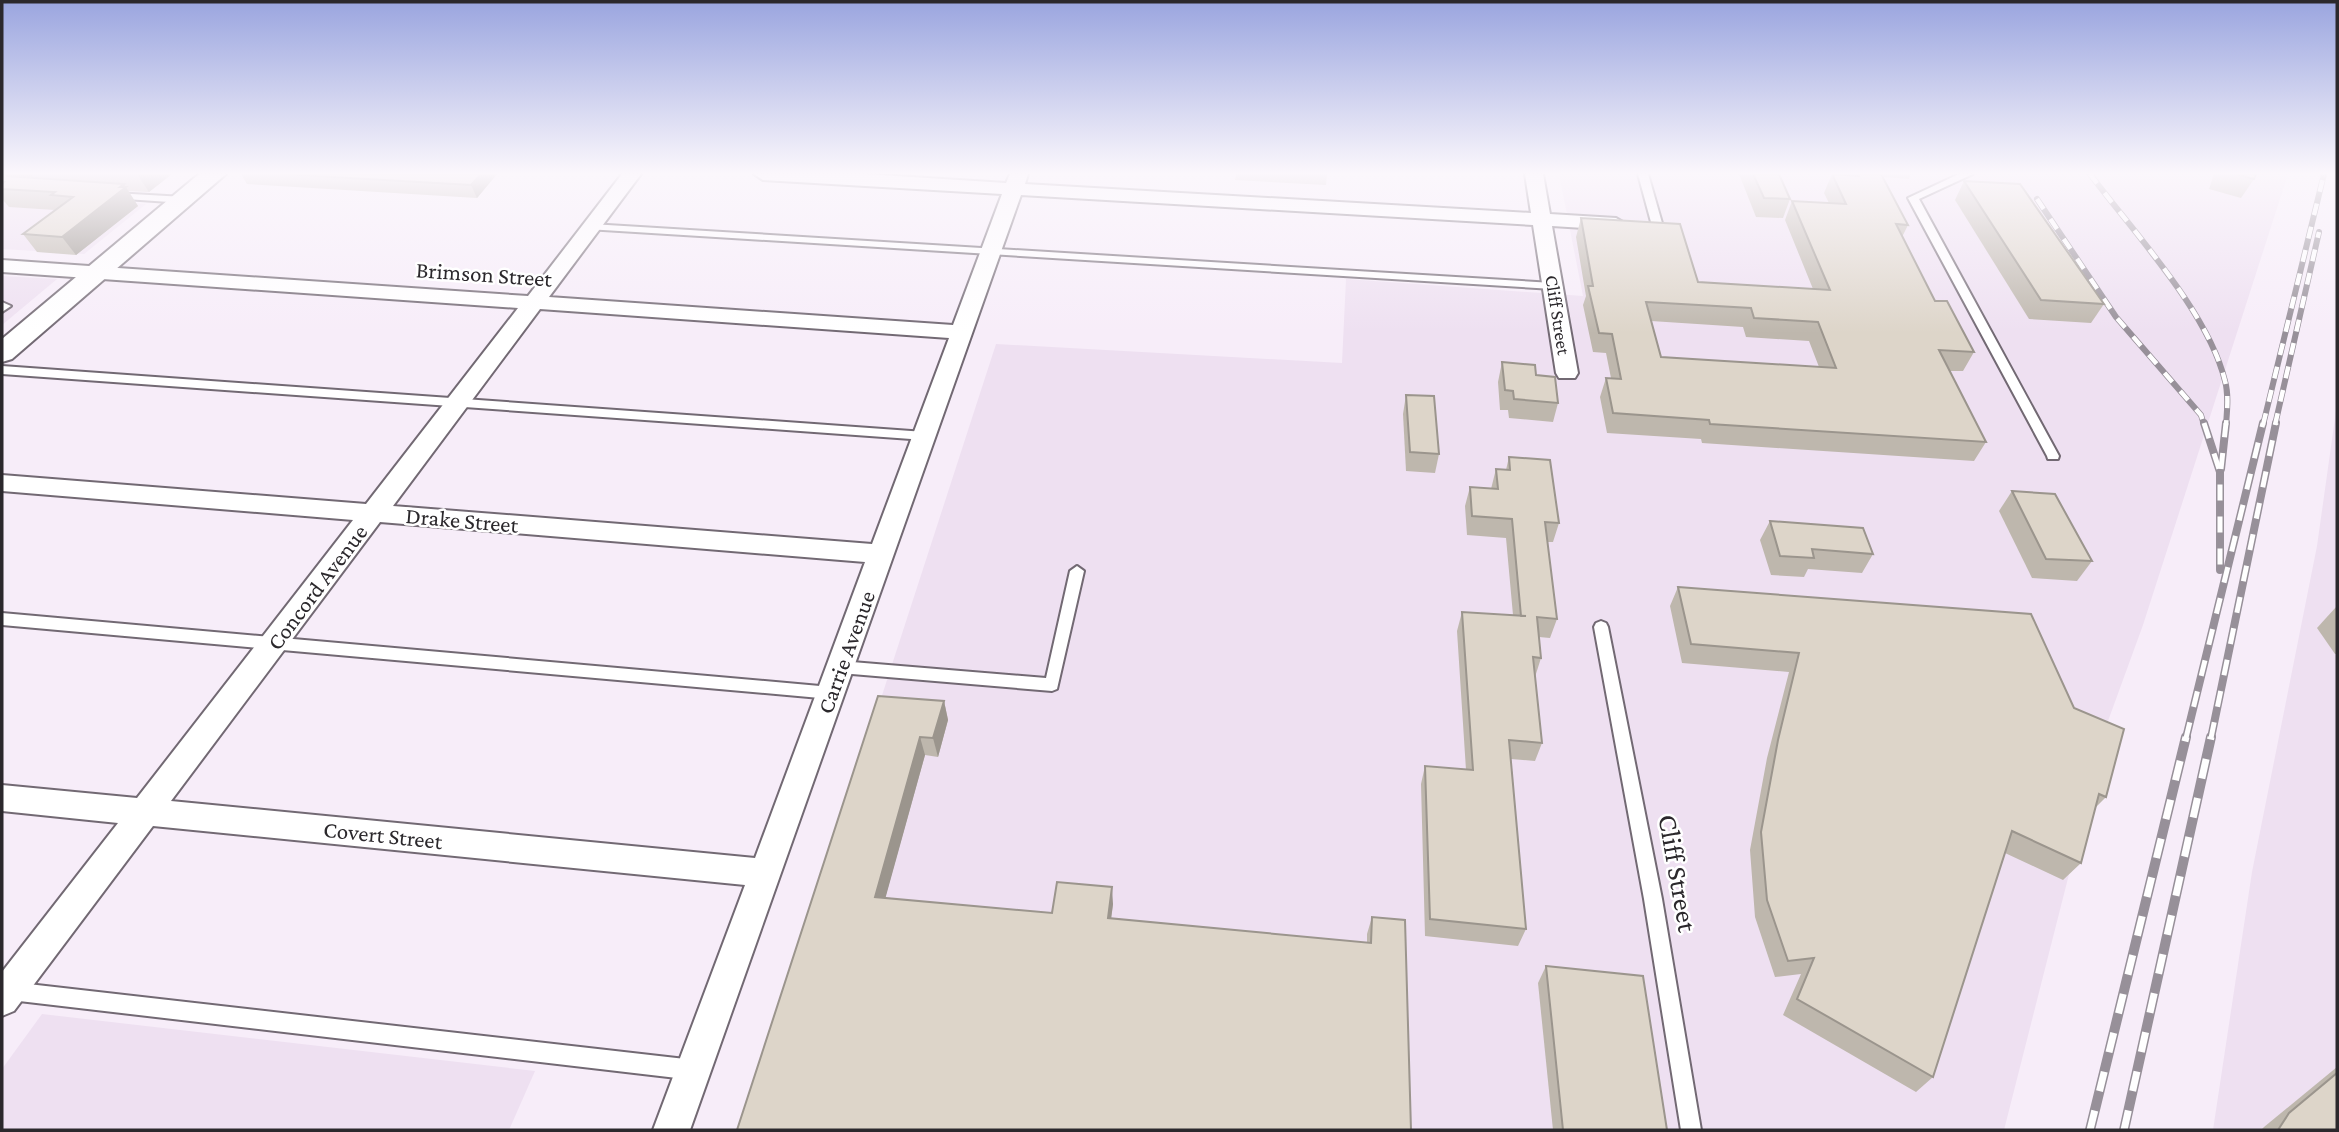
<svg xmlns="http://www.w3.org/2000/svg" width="2339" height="1132" viewBox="0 0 2339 1132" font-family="'Crimson Pro',serif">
	<rect width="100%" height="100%" fill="#f7edf9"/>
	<g fill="#eee0f1">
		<polygon points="2,174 40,174 13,195 146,204 84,254 2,249"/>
		<polygon points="1559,174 2288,174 2143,625 2108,721 2004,1130 741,1130 996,344 1342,363 1346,279 1583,296"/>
		<polygon points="2,276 57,279 2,325"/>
		<polygon points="2337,404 2337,1130 2213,1130 2252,872 2317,546"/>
		<polygon points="42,1014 535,1071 509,1130 2,1130 2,1069"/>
	</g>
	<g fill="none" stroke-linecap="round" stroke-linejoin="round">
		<g stroke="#726973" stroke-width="4">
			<g id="service">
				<polygon points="1638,174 1648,174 1662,223 1656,228 1648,228 1647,226 1651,222"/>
				<polygon points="1959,174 1973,174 1919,199 2059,456 2058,459 2048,459 2047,456 1908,198"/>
				<polygon points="115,193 184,197 189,200 184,203 111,198 111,194"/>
				<polygon points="591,224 1553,283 1559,286 1553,289 587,229 586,227"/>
				<polygon points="2,302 11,306 2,312"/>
				<polygon points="2,366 925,432 931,436 925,440 2,374"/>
				<polygon points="1077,566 1084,571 1057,689 1052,691 840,673 835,671 832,667 835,663 840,661 1046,678 1070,571"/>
				<polygon points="2,613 831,687 836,689 839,693 836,697 831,699 2,625"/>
				<polygon points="1601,621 1606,623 1608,627 1662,899 1701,1130 1681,1130 1644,899 1594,627 1596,623"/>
				<polygon points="2,981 694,1060 701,1063 704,1070 701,1077 694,1080 2,999"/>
			</g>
		</g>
		<g stroke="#726973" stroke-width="4">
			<path id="minor" d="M 622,174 L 641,174 L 549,297 L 953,325 L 1002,194 L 763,180 L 754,174 L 865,174 L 1006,183 L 1010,174 L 1028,174 L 1025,184 L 1531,213 L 1525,174 L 1543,174 L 1550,214 L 1616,218 L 1626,224 L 1616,230 L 1552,226 L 1578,373 L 1575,378 L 1559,378 L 1556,373 L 1533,225 L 1021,195 L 690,1130 L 653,1130 L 745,885 L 153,826 L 14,1011 L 2,1016 L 2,972 L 118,823 L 2,811 L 2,785 L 137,798 L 353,520 L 2,491 L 2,475 L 366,504 L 518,308 L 2,272 L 2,260 L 528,296 ZM 540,309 L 949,338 L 872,544 L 393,506 ZM 380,522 L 865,562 L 755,858 L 171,801 Z"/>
		</g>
		<g stroke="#726973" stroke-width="4">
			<polygon id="tertiary" points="199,174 226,174 12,359 2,362 2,339"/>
		</g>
		<use href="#service" fill="#fff" fill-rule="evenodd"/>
		<use href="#minor" fill="#fff" fill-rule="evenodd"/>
		<use href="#tertiary" fill="#fff" fill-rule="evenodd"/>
		<g stroke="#979099" stroke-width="6">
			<g id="rail-far2">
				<path d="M 2090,174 C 2133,232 2208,311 2225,381 C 2229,395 2227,411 2226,425"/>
				<polyline points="2037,199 2116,317 2201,415 2204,425"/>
				<polyline points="2263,425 2324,174"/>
				<polyline points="2275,425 2319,232"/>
			</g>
		</g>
		<g stroke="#979099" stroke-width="8">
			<g id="rail-far1">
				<polyline points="2204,423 2220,472 2220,570"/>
				<polyline points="2221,469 2226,423"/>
				<polyline points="2186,738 2263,423"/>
				<polyline points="2211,738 2276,423"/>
			</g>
		</g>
		<g stroke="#979099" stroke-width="10">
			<g id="rail">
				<polyline points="2090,1130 2186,737"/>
				<polyline points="2124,1130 2211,737"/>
			</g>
		</g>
		<use href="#rail-far2" stroke="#fff" stroke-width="4.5" stroke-dasharray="12" stroke-linecap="butt"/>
		<use href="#rail-far1" stroke="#fff" stroke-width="5" stroke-dasharray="16" stroke-linecap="butt"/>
		<use href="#rail" stroke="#fff" stroke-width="7" stroke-dasharray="20" stroke-linecap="butt"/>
	</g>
	<g fill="#beb7ad" fill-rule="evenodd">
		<polygon points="2,174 172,174 149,192 128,191 138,206 76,255 37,252 23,234 55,210 9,207 3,200 2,200"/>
		<polygon points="241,174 497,174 477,198 247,184"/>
		<polygon points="1236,174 1327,174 1326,185 1235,180"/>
		<polygon points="1739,174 1779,174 1790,199 1783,218 1756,217"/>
		<path d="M 1832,174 L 1911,174 L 1909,179 L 1883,177 L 1908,225 L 1902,237 L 1935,301 L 1974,352 L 1963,371 L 1949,371 L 1986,442 L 1974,461 L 1702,443 L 1701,439 L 1607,433 L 1600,397 L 1606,378 L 1611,378 L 1606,353 L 1593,352 L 1583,305 L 1586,296 L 1576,237 L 1581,218 L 1698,282 L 1813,289 L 1785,220 L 1792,201 L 1829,203 L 1824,193 ZM 1651,321 L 1743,327 L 1746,337 L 1809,341 L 1819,367 L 1661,357 Z"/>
		<polygon points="2214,174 2256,174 2254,179 2241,198 2209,189"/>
		<polygon points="1964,181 2104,304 2091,323 2029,319 1955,200"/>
		<polygon points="1502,362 1536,375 1558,403 1553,422 1509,418 1508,410 1500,410 1498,382"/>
		<polygon points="1406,395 1439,454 1435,473 1406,471 1403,414"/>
		<polygon points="1509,457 1559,523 1553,542 1547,542 1557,619 1550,638 1539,637 1541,658 1535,677 1542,743 1535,761 1511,759 1526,929 1518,946 1425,936 1421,784 1425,766 1466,770 1457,631 1462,612 1513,615 1506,538 1467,535 1465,506 1470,487 1491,489 1496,469 1506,470"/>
		<polygon points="2012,491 2092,561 2077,581 2032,578 1999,511"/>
		<polygon points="1770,521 1873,554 1862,573 1808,569 1804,577 1771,575 1760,540"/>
		<polygon points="1678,587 2106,797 2095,808 2081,863 2063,880 2005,853 1933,1077 1916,1092 1783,1015 1801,974 1775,977 1755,917 1750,850 1767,758 1789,672 1682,663 1670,606"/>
		<polygon points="2337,606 2337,654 2335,654 2317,628 2326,618"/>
		<polygon points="878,696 944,701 948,720 938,757 925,755 885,898 1052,913 1113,904 1111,918 1367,943 1367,934 1372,917 1411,1130 737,1130"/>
		<polygon points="1546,966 1667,1130 1553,1130 1538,983"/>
		<polygon points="2337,1067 2337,1130 2261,1130 2264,1127"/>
	</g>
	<g fill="#9b958d">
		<polygon points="7,174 33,174 34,175 18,188 18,190"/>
		<polygon points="137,174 172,174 149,192"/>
		<polygon points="481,174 497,174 477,198 471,185"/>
		<polygon points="124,184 138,206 76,255 62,237"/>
		<polygon points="944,701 948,720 938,757 933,738"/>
		<polygon points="920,737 925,755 881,914 875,897"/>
		<polygon points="1112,887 1113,904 1109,935 1108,918"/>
	</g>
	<g fill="#ddd5c9" stroke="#9b958d" stroke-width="2" fill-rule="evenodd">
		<polygon points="2,174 7,174 7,176 124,184 120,187 126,187 62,237 23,234 73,197 51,195 55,192 2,189 2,184 4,182 2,182"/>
		<polygon points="281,174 481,174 471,185"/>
		<polygon points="1753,174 1779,174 1790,199 1764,198"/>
		<path d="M 1832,174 L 1859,176 L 1858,174 L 1881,174 L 1908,225 L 1896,224 L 1935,301 L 1947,301 L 1974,352 L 1939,350 L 1986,442 L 1710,424 L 1709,420 L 1613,413 L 1606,378 L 1621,379 L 1612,334 L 1599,333 L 1588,286 L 1593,286 L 1581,218 L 1680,224 L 1698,282 L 1830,290 L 1792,201 L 1846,204 ZM 1646,302 L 1751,308 L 1754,318 L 1818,322 L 1836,368 L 1661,357 Z"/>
		<polygon points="2236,174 2256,174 2254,179"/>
		<polygon points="1964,181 2020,184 2104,304 2041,300"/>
		<polygon points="1502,362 1535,365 1536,375 1555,377 1558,403 1514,399 1513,391 1505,390"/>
		<polygon points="1406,395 1434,396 1439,454 1410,452"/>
		<polygon points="1509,457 1550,460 1559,523 1545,522 1557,619 1537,617 1541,658 1533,657 1542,743 1509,740 1526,929 1430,919 1425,766 1473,770 1462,612 1526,616 1521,616 1512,519 1472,516 1470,487 1498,489 1496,469 1510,470"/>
		<polygon points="2012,491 2055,494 2092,561 2046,559"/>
		<polygon points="1770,521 1863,528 1873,554 1812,549 1814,558 1780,556"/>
		<polygon points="1678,587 2031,614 2074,708 2124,729 2106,797 2099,794 2081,863 2012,831 1933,1077 1797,999 1814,958 1788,961 1767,900 1761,832 1778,740 1799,653 1691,644"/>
		<polygon points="878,696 944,701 933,738 920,737 875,897 1052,913 1057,882 1112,887 1108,918 1371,943 1372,917 1405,920 1411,1130 737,1130"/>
		<polygon points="1546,966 1643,976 1667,1130 1563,1130"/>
		<polygon points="2337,1073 2337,1130 2278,1130 2289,1113"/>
	</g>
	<linearGradient id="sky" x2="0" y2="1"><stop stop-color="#9aa5df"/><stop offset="0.52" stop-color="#fbf7fc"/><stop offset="1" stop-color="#fbf7fc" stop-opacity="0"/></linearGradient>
	<rect width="2339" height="333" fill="url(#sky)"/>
	<g text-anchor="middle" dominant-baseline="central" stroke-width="5" stroke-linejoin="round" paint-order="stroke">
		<g font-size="19" fill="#2b282c" stroke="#fff">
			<text transform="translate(1558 315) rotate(81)">Cliff Street</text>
		</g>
		<g font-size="23" fill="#2b282c" stroke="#fff">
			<text transform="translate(484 274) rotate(4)">Brimson Street</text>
			<text transform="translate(462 520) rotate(5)">Drake Street</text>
			<text transform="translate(317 587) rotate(-53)">Concord Avenue</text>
			<text transform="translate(846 652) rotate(-70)">Carrie Avenue</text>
			<text transform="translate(383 835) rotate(6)">Covert Street</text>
		</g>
		<g font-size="28" fill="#2b282c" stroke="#fff">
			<text transform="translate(1678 873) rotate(80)">Cliff Street</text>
		</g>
	</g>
	<rect width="2339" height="1132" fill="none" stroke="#2b282c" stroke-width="7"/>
</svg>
